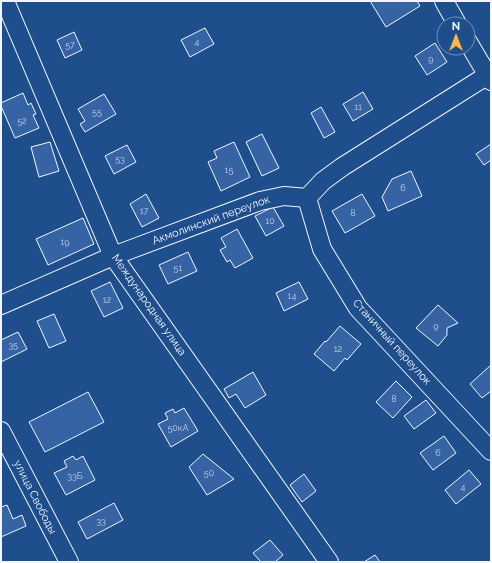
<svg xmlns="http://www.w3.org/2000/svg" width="492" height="563" viewBox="0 0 492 563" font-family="Raleway,sans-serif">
	<rect width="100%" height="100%" fill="#1f4e8c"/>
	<g fill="#3563a3" stroke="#f2f6ff">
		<polygon points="370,1 417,1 420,6 386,27"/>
		<polygon points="205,28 214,44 190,57 181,40"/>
		<polygon points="74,32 82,50 65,58 57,40"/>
		<polygon points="435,43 447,62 427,75 415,56"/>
		<polygon points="363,92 373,109 353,121 343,104"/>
		<polygon points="23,93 28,105 31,103 36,114 33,115 39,128 15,138 1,106 1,103"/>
		<polygon points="104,94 116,114 85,132 80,124 85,121 78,109"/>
		<polygon points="321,107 335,132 324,138 311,113"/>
		<polygon points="262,134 279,168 262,176 246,142"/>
		<polygon points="50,142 59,171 39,177 31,147"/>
		<polygon points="234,142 250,177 221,191 208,162 217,158 214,151"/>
		<polygon points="491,144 491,160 484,165 476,154"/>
		<polygon points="127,145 136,162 114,174 105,156"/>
		<polygon points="411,171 422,196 388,211 382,197 392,179"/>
		<polygon points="146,194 159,218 142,227 130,204"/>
		<polygon points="362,194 375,216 345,233 332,211"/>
		<polygon points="273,207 284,226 266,236 255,216"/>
		<polygon points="83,218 94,244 48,265 36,239"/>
		<polygon points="237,229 253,258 235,268 230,260 227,262 220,250 226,247 221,238"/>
		<polygon points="188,252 197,271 168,284 159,265"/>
		<polygon points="110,282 123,308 104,317 91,291"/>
		<polygon points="299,282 308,299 284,311 276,293"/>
		<polygon points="438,305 458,323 447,328 447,335 438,346 416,328"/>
		<polygon points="54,314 66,341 49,348 37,321"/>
		<polygon points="340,326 361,344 347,360 345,358 334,371 314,354 325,341 326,342"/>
		<polygon points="18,332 27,349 1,362 1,340"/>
		<polygon points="491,365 491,391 482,398 470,384"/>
		<polygon points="253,372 266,395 245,408 236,394 229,398 224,389"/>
		<polygon points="396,381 412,397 393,418 376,402"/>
		<polygon points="88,392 104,422 45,452 29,422"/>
		<polygon points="426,400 436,413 414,429 404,416"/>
		<polygon points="184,408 198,431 171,447 158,424 168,419 165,413 173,409 175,413"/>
		<polygon points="444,436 456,453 433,470 420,453"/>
		<polygon points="203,454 234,479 207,495 189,467"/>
		<polygon points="73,456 76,460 83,456 95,480 66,495 54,473 67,467 64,461"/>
		<polygon points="469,470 481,484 456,504 445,490"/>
		<polygon points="304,474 316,491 302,502 290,485"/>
		<polygon points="114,503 123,520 87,539 78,522"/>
		<polygon points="7,505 13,519 22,515 26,526 1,537 1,507"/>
		<polygon points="270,540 283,555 275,562 261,562 253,553"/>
		<polygon points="375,555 380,562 364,562"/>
	</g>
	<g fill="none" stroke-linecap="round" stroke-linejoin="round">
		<g stroke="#f2f6ff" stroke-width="20">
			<g id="minor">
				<polyline points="5,1 113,256 329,562"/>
				<polyline points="444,1 457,24"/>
				<polyline points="468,42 491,81"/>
				<polyline points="307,198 322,249 358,308 491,451"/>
				<polyline points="307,198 323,181 342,167 491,73"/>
				<polyline points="1,305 113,256 260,201 284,196 307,198"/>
				<polyline points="1,431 69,562"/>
			</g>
		</g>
		<use href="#minor" stroke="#1f4e8c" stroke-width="18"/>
	</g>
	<g text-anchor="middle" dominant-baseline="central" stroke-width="3" stroke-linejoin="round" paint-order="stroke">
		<g font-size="9" fill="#c3d1e8">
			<text x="197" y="42">4</text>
			<text x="70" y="45">57</text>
			<text x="431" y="59">9</text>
			<text x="358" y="107">11</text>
			<text x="97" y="112">55</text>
			<text x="22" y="121">52</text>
			<text x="120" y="159">53</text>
			<text x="229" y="170">15</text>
			<text x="403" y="188">6</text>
			<text x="144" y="211">17</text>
			<text x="353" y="213">8</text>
			<text x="270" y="221">10</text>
			<text x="65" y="242">19</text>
			<text x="178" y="268">51</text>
			<text x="292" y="296">14</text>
			<text x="107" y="300">12</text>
			<text x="436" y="326">9</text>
			<text x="13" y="345">35</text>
			<text x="338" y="349">12</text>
			<text x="394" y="399">8</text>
			<text x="178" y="428">50кА</text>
			<text x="438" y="453">6</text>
			<text x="209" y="473">50</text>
			<text x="75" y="476">33Б</text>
			<text x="463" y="487">4</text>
			<text x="101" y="521">33</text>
		</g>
		<g font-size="11" fill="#f2f6ff" stroke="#1f4e8c">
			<text transform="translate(211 220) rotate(-20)">Акмолинский переулок</text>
			<text transform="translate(149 305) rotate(55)">Международная улица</text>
			<text transform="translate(392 342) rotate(48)">Станичный переулок</text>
			<text transform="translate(35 497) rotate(63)">улица Свободы</text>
		</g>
	</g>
	<rect width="492" height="563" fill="none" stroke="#f2f6ff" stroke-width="4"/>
	<g transform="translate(456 36)"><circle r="19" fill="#1f4e8c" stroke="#7391ba"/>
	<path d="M0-3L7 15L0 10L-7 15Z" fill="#ffb74d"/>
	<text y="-6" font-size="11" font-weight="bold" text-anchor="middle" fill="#f2f6ff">N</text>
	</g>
</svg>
